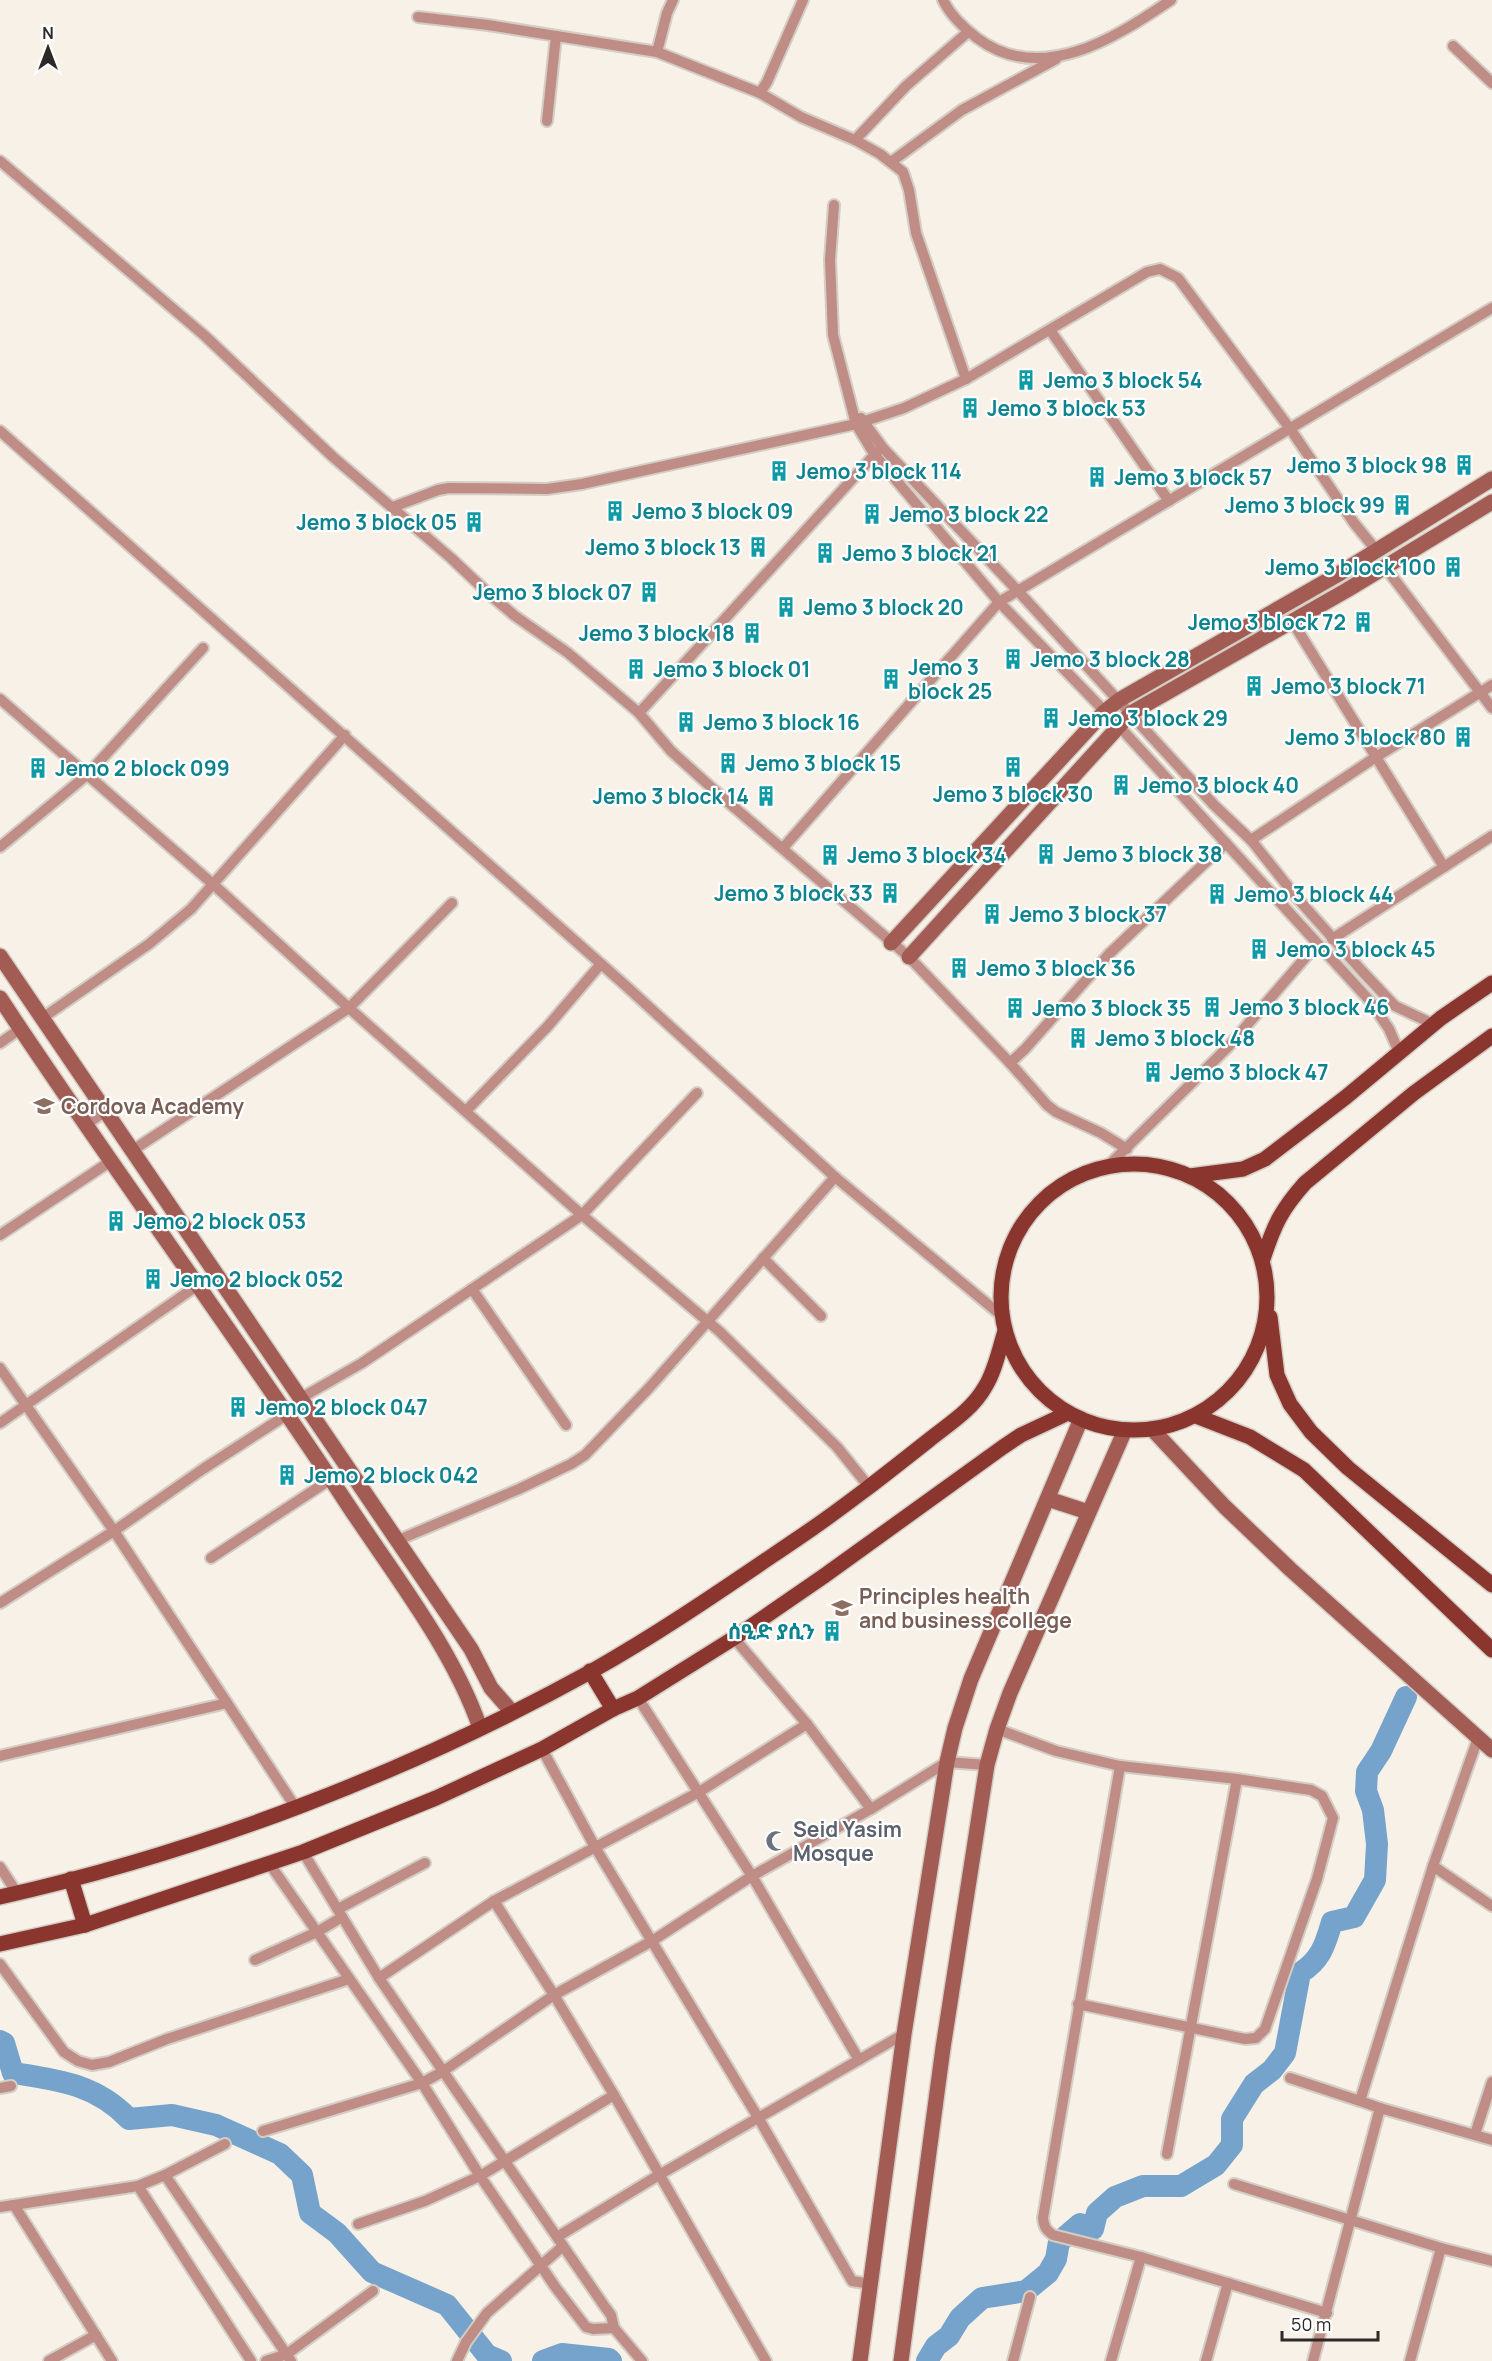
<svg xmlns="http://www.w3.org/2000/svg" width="1492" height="2361" viewBox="0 0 1492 2361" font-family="Manrope,'Noto Sans Ethiopic',sans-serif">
	<rect width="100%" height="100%" fill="#f8f1e7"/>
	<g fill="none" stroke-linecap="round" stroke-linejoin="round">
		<g stroke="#75a3cb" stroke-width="22">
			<path d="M 0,2041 L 4,2043 L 13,2073 C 58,2080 96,2084 129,2119 L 172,2115 L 216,2125 L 280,2154 L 302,2175 L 310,2213 L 337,2233 L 372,2272 L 447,2305 L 487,2355 L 501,2361"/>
			<polyline points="543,2361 562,2354 609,2359 611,2361"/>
			<path d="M 927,2361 L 936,2346 L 949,2336 L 960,2318 L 982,2298 L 1026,2291 L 1048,2273 L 1056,2259 L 1059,2242 L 1080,2224 L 1093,2229 L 1097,2213 L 1115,2197 L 1143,2186 L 1181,2186 L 1216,2165 L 1232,2145 L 1232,2119 L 1254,2084 L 1272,2070 L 1285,2053 L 1300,1973 C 1321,1960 1325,1945 1332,1922 L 1354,1917 L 1375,1880 L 1377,1844 L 1373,1810 L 1366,1791 L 1367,1772 L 1381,1751 L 1406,1697"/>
		</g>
		<g stroke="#d3cdc4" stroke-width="14">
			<g id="street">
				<path d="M 943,0 C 950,15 964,28 977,38 C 1041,86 1115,38 1171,0"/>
				<polyline points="418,17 488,25 657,52 760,93 801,117 855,140 880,154 903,172 909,190 916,233 966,379"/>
				<polyline points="1453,46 1492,83"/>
				<polyline points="657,52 667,13 673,0"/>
				<polyline points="760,93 767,82 803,0"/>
				<polyline points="547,121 556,36"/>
				<polyline points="855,140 906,86 968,32"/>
				<polyline points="0,161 205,336 333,457 451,558 489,594 515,616 568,653 639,713 671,751 722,797 909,957 1010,1063 1025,1049 1109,954 1226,843"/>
				<polyline points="891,162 962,110 1056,59"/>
				<polyline points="834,205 830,260 833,335 856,424 874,454 999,602 1118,725 1370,1001 1389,1029 1399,1052"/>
				<polyline points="1050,330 1169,501"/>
				<polyline points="861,418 883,448 1017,590 1214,805 1251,840 1298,899 1362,971 1395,1006 1433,1024"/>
				<polyline points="0,431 626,986 835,1177 1002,1316"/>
				<polyline points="393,507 438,490 449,488 547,489 582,484 856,424 904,408 966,379 1147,272 1160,269 1178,278 1291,430 1354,523 1376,550"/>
				<polyline points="1385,567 1492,708"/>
				<polyline points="1292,621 1444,867"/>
				<polyline points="0,699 214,885 349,1008 582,1215 362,1363 301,1398"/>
				<polyline points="639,713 877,452"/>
				<polyline points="1251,840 1376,757 1492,685"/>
				<polyline points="0,847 87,775 203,648"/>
				<polyline points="783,848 999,602 1492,308"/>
				<polyline points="1332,939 1492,836"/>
				<polyline points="41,1019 149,944 191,909 345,735"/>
				<polyline points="0,1043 20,1029"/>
				<polyline points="1010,1063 1047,1105 1056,1112 1101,1133 1127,1149"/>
				<polyline points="697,1093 582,1215 719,1331 837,1447 870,1488"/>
				<polyline points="466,1111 548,1026 600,965"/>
				<polyline points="86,1125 105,1111"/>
				<polyline points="133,1150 349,1008 452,903"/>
				<polyline points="1108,1166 1229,1046 1317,944"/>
				<polyline points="0,1235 111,1161"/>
				<polyline points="763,1258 821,1316"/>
				<polyline points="472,1289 566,1425"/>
				<polyline points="0,1368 114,1531 296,1808"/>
				<polyline points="0,1423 198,1285"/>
				<polyline points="396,1541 519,1489 571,1464 585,1455 649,1388 835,1177"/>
				<polyline points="211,1558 331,1479"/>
				<polyline points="0,1603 114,1531 203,1469 288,1414"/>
				<polyline points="734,1638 807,1724 871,1809"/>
				<polyline points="638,1698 752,1876 859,2060"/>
				<polyline points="997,1729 1056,1751 1120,1766 1237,1779 1311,1790 1322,1796 1333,1818 1317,1879 1265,2029 1256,2038 1245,2039 1078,2004"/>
				<polyline points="542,1749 595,1847 759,2119 852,2281 871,2284"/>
				<polyline points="0,1756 227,1703"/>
				<path d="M 1120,1766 L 1043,2218 C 1044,2227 1046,2230 1053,2235 L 1141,2257 L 1327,2313"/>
				<polyline points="303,1852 379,1978 605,2307 611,2315 614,2328 642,2361"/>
				<polyline points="269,1863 422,2083 480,2176 556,2288 586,2327 593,2329 614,2328"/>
				<polyline points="1433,1866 1492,1906"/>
				<polyline points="0,1867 17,1893"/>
				<polyline points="494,1901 554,1995 614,2095 766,2361"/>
				<polyline points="338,1909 425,1863"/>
				<polyline points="255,1960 317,1932 342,1917"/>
				<polyline points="0,1964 64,2052 78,2061 92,2065 109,2062 167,2039 349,1979"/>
				<polyline points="379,1978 494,1901 699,1792 807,1724"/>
				<polyline points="1290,2078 1360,2101 1433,1866 1478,1738"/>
				<polyline points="0,2088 11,2086"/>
				<polyline points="1380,2108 1492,2140"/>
				<polyline points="263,2131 422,2083 442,2072 554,1995 652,1941 752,1876 871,1809 947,1762 987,1765"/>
				<polyline points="1475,2134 1492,2082"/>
				<polyline points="1167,2154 1237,1779"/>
				<polyline points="165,2175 291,2361"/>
				<polyline points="1234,2184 1441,2248 1492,2261"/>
				<polyline points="138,2186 251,2361"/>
				<polyline points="14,2205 112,2361"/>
				<polyline points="0,2207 138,2186 165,2175 225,2144"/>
				<polyline points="358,2224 425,2201 480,2176 614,2095"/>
				<polyline points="557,2237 659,2175 904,2034"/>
				<polyline points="49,2361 96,2335"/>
				<polyline points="266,2361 287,2354 373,2291"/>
				<polyline points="457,2361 466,2342 487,2313 563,2246"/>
				<polyline points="1013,2361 1030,2297"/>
				<polyline points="1111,2361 1141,2257"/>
				<polyline points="1206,2361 1228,2283"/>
				<polyline points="1313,2361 1380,2108 1360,2101"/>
				<polyline points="1410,2361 1441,2248"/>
			</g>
		</g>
		<g stroke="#d3cdc4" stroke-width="18">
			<g id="secondary">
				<polyline points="891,943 1104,712 1119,700 1337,575 1492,479"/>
				<polyline points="0,956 471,1649 491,1688 512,1712"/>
				<polyline points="909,957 1131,713 1347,590 1492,502"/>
				<path d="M 0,998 C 112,1168 234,1332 346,1502 C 392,1572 453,1649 480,1728"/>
				<polyline points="1152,1429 1225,1507 1290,1569 1492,1750"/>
				<polyline points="1048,1499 1088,1512"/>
				<polyline points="860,2361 904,2034 947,1762 955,1728 971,1679 1081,1419"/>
				<polyline points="901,2361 943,2048 987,1765 997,1729 1010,1693 1125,1430"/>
			</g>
		</g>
		<g stroke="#d3cdc4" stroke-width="18">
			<g id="primary">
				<circle cx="1134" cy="1297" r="133"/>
				<polyline points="1190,1176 1243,1169 1265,1159 1346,1097 1441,1018 1492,983"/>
				<path d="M 1263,1259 C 1274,1225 1281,1210 1305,1183 L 1414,1093 L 1492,1036"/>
				<polyline points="1270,1317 1277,1375 1290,1404 1311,1432 1348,1468 1492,1585"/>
				<polyline points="1196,1416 1250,1437 1304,1470 1492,1650"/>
				<polyline points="590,1671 613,1709"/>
				<polyline points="71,1879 85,1925"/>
				<path d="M 0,1897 C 204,1851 409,1772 592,1671 C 663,1631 729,1585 797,1539 C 843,1508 886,1474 929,1440 C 949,1424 972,1410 985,1387 C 995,1371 999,1350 1005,1331"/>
				<polyline points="0,1944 85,1925 303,1852 436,1798 542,1749 613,1709 638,1698 734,1638 824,1576 1003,1447 1021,1435 1068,1413"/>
			</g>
		</g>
		<use href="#street" stroke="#bf8d86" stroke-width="10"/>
		<use href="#secondary" stroke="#a25c53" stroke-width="15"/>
		<use href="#primary" stroke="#8a362e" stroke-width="15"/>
	</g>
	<defs>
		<g id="building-bare" transform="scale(1.62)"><path d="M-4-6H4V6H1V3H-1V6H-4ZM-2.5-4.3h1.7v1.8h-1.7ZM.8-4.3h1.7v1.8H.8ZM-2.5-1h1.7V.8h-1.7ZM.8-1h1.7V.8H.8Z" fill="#0f9aa8" stroke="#fff" stroke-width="2.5" paint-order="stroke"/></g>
		<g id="school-bare" transform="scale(1.62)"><path d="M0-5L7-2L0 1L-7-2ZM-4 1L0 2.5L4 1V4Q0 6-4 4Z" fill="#8d6e63" stroke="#fff" stroke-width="2.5" paint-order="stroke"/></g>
		<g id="university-bare" transform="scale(1.62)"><path d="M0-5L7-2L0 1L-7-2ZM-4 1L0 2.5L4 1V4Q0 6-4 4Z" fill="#8d6e63" stroke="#fff" stroke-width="2.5" paint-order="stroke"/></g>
		<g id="mosque-bare" transform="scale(1.62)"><path d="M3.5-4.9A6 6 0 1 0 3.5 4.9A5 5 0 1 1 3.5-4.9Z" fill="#6b7280" stroke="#fff" stroke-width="2.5" paint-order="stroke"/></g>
	</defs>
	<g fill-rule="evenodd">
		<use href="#building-bare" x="1026" y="380"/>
		<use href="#building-bare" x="970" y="408"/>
		<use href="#building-bare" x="1464" y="465"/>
		<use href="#building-bare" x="779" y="471"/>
		<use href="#building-bare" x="1097" y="477"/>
		<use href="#building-bare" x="1402" y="505"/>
		<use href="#building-bare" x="615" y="511"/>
		<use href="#building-bare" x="872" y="514"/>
		<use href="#building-bare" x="474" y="522"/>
		<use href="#building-bare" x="758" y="547"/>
		<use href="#building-bare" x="825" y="553"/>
		<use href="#building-bare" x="1453" y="567"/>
		<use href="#building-bare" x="649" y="592"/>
		<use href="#building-bare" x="786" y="607"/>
		<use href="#building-bare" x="1363" y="622"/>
		<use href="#building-bare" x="752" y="633"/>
		<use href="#building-bare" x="1013" y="659"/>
		<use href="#building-bare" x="636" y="669"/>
		<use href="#building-bare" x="891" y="679"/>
		<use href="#building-bare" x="1254" y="686"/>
		<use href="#building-bare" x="1051" y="718"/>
		<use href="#building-bare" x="686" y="722"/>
		<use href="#building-bare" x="1463" y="737"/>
		<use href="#building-bare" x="728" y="763"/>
		<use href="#building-bare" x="1013" y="767"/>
		<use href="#building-bare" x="38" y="768"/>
		<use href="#building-bare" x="1121" y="785"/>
		<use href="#building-bare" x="766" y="796"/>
		<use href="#building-bare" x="1046" y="854"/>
		<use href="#building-bare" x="830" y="855"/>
		<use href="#building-bare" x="890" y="893"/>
		<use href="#building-bare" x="1217" y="894"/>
		<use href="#building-bare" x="992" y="914"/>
		<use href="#building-bare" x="1259" y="949"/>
		<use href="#building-bare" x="959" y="968"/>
		<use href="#building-bare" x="1212" y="1007"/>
		<use href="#building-bare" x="1015" y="1008"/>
		<use href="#building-bare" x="1078" y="1038"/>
		<use href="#building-bare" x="1153" y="1072"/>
		<use href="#school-bare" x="44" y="1106"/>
		<use href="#building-bare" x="116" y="1221"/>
		<use href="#building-bare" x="153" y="1279"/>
		<use href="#building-bare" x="238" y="1407"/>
		<use href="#building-bare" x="287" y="1475"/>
		<use href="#university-bare" x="842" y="1608"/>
		<use href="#building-bare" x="832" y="1631"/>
		<use href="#mosque-bare" x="776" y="1841"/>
	</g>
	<g text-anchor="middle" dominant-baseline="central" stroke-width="4.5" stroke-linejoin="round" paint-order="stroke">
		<g font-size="21" font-weight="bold" fill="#0d838f" stroke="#fff" text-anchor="start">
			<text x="1043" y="380">Jemo 3 block 54</text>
			<text x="987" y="408">Jemo 3 block 53</text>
			<text x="1447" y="465" text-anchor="end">Jemo 3 block 98</text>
			<text x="796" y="471">Jemo 3 block 114</text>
			<text x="1114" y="477">Jemo 3 block 57</text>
			<text x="1385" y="505" text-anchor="end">Jemo 3 block 99</text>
			<text x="632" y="511">Jemo 3 block 09</text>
			<text x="889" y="514">Jemo 3 block 22</text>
			<text x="457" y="522" text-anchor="end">Jemo 3 block 05</text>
			<text x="741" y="547" text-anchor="end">Jemo 3 block 13</text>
			<text x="842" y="553">Jemo 3 block 21</text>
			<text x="1436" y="567" text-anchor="end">Jemo 3 block 100</text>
			<text x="632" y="592" text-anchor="end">Jemo 3 block 07</text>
			<text x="803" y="607">Jemo 3 block 20</text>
			<text x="1346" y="622" text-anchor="end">Jemo 3 block 72</text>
			<text x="735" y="633" text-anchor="end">Jemo 3 block 18</text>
			<text x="1030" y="659">Jemo 3 block 28</text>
			<text x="908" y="667">Jemo 3<tspan x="908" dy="24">block 25</tspan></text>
			<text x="653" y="669">Jemo 3 block 01</text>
			<text x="1271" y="686">Jemo 3 block 71</text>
			<text x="1068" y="718">Jemo 3 block 29</text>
			<text x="703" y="722">Jemo 3 block 16</text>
			<text x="1446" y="737" text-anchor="end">Jemo 3 block 80</text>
			<text x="745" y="763">Jemo 3 block 15</text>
			<text x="55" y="768">Jemo 2 block 099</text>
			<text x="1138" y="785">Jemo 3 block 40</text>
			<text x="1013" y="794" text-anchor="middle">Jemo 3 block 30</text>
			<text x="749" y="796" text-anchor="end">Jemo 3 block 14</text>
			<text x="1063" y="854">Jemo 3 block 38</text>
			<text x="847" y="855">Jemo 3 block 34</text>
			<text x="873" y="893" text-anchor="end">Jemo 3 block 33</text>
			<text x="1234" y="894">Jemo 3 block 44</text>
			<text x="1009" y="914">Jemo 3 block 37</text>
			<text x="1276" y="949">Jemo 3 block 45</text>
			<text x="976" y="968">Jemo 3 block 36</text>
			<text x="1229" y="1007">Jemo 3 block 46</text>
			<text x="1032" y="1008">Jemo 3 block 35</text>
			<text x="1095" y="1038">Jemo 3 block 48</text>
			<text x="1170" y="1072">Jemo 3 block 47</text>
			<text x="133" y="1221">Jemo 2 block 053</text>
			<text x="170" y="1279">Jemo 2 block 052</text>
			<text x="255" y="1407">Jemo 2 block 047</text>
			<text x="304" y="1475">Jemo 2 block 042</text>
			<text x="815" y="1631" text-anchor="end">ሰዒድ ያሲን</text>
		</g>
		<g font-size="21" font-weight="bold" fill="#785e54" stroke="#fff" text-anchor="start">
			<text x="61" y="1106">Cordova Academy</text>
			<text x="859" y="1596">Principles health<tspan x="859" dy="24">and business college</tspan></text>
		</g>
		<g font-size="21" font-weight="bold" fill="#5b616d" stroke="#fff" text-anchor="start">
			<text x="793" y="1829">Seid Yasim<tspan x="793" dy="24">Mosque</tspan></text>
		</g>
	</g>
	<g transform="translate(48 48)" stroke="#ffffff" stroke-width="4.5" paint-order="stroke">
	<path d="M0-4.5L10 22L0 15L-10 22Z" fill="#2c2926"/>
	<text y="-9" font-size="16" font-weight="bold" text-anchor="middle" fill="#2c2926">N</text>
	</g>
	<path d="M1282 2331v9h96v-9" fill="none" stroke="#2c2926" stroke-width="3"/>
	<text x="1291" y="2331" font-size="18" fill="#2c2926" stroke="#ffffff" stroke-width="4.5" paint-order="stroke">50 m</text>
</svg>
